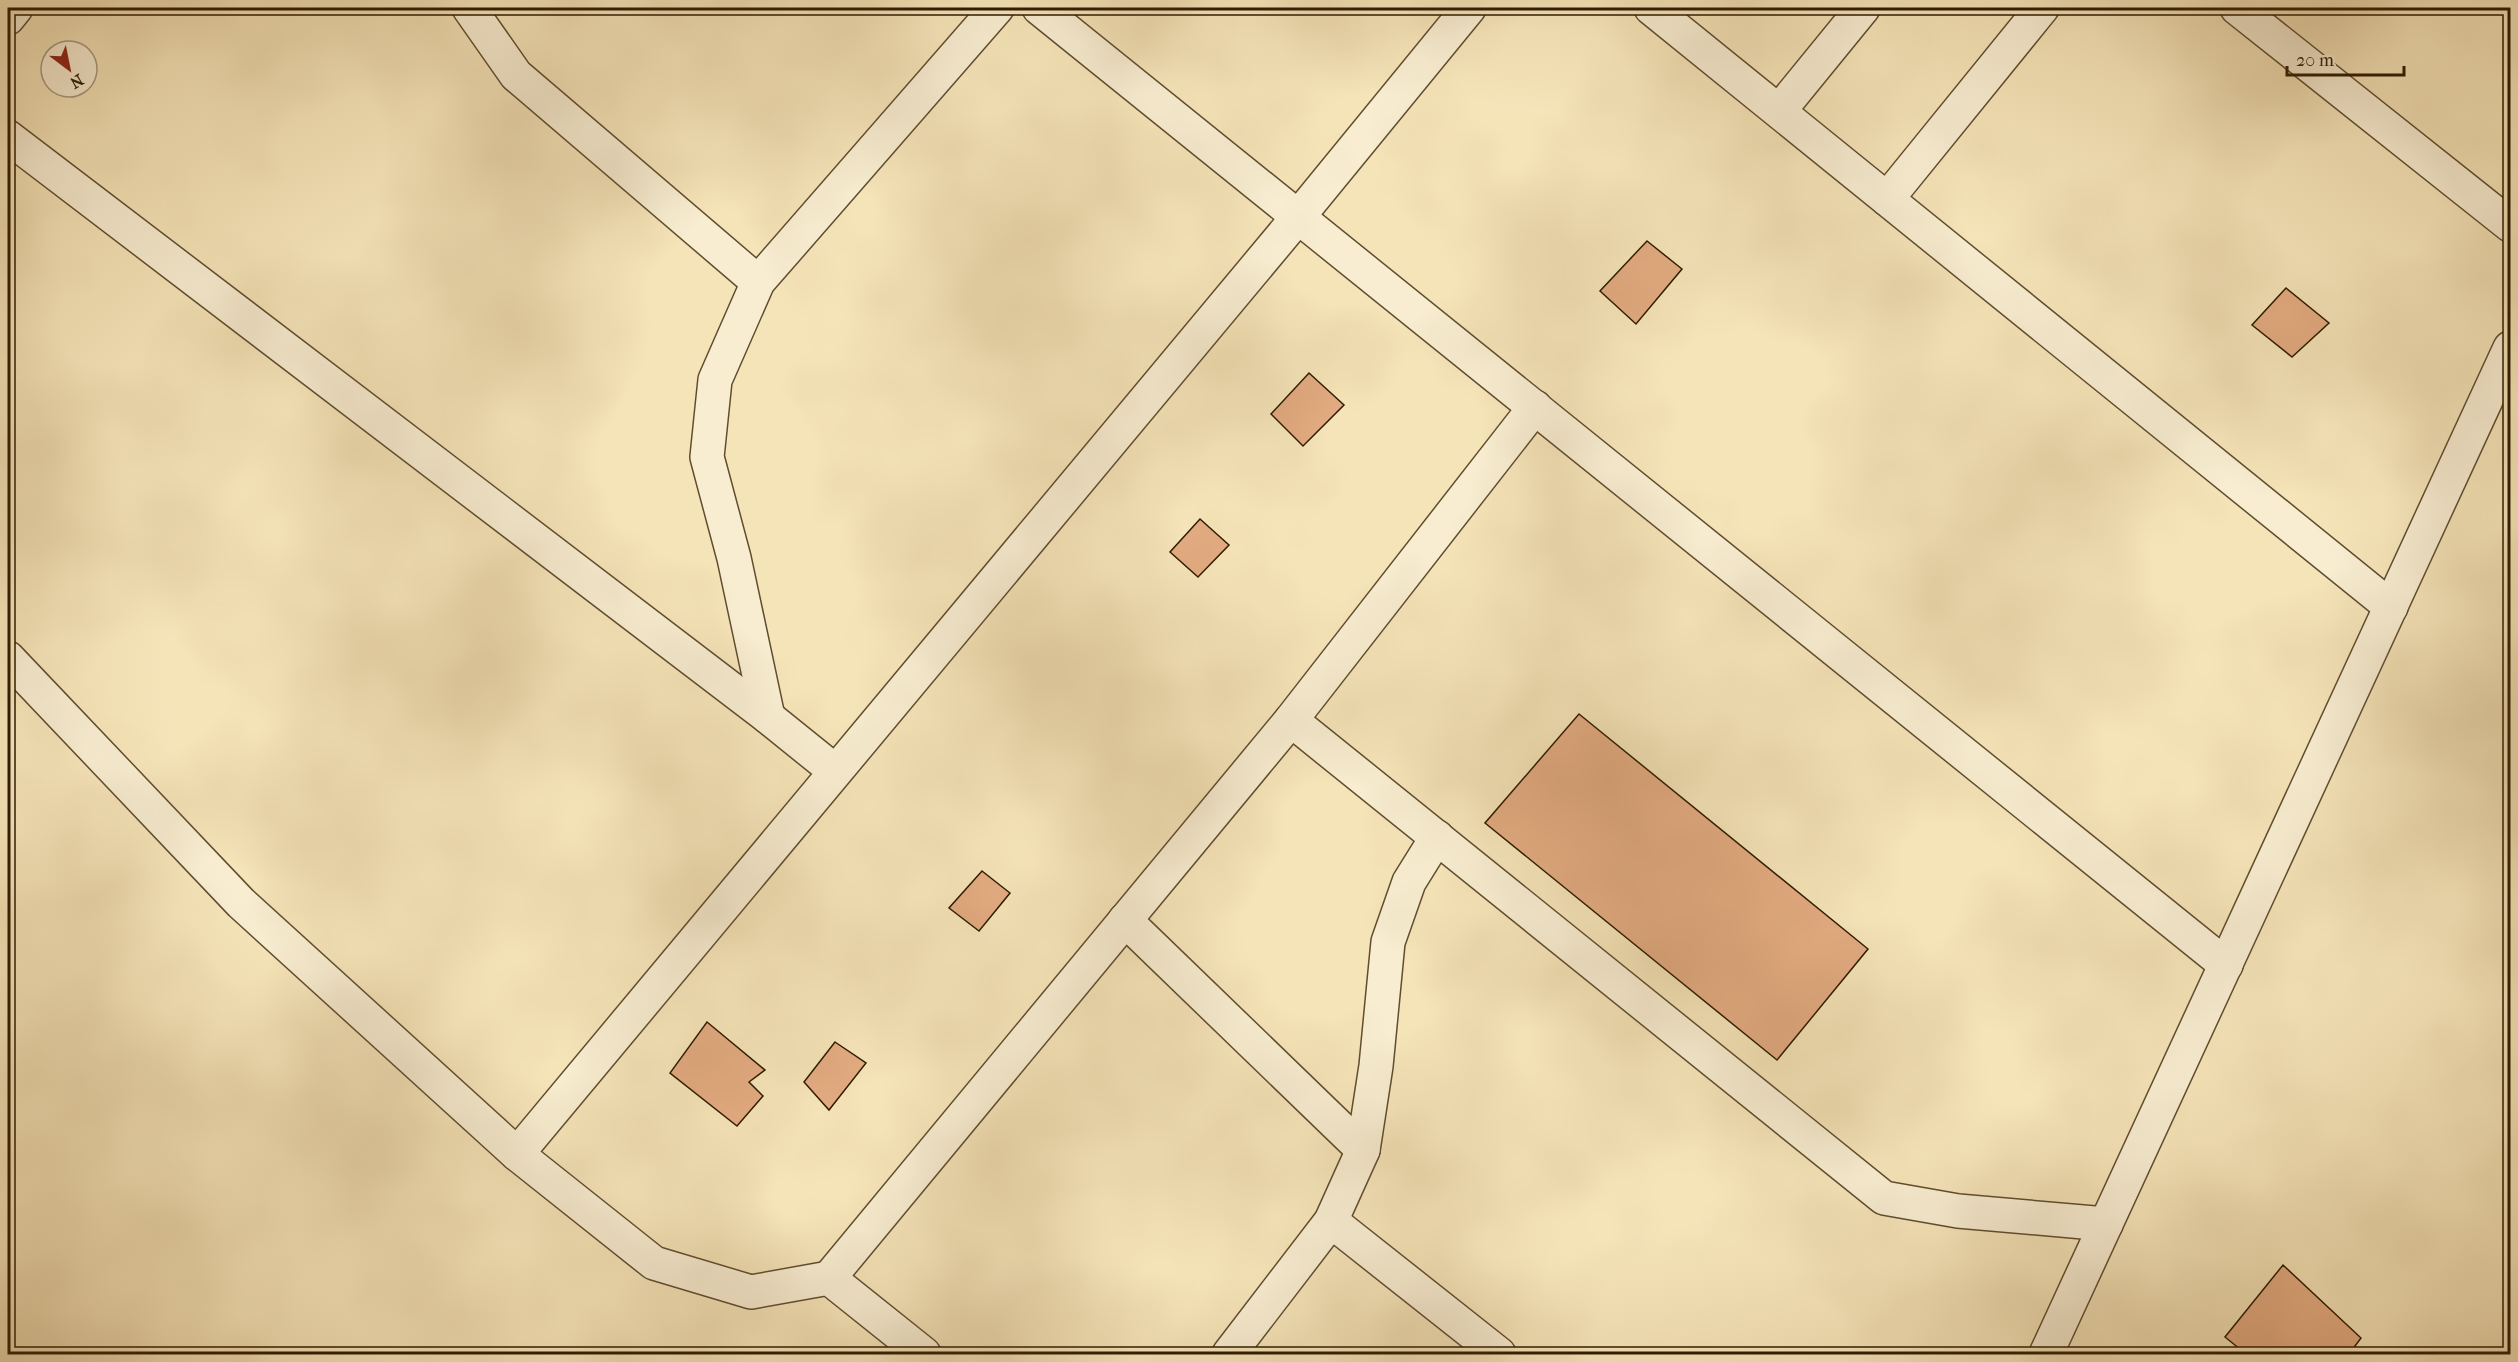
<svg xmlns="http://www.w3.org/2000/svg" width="2518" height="1362" viewBox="0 0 2518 1362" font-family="'IM FELL French Canon',serif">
	<rect width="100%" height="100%" fill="#f5e4b8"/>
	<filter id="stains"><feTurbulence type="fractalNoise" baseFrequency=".00333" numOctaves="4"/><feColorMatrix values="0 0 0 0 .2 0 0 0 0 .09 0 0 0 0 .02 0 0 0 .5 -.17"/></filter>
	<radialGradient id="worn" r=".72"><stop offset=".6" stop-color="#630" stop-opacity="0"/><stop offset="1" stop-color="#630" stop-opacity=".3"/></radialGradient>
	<g fill="#e3ab81" stroke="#2e1b01" stroke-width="1.5">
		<polygon points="1647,241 1682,269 1636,324 1600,291"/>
		<polygon points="2286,288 2329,323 2292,357 2252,325"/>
		<polygon points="1309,373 1344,405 1303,446 1271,414"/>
		<polygon points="1200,519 1229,545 1198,577 1170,552"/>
		<polygon points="1579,714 1868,949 1777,1060 1485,823"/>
		<polygon points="982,871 1010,893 979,931 949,908"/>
		<polygon points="707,1022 765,1070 749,1082 763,1096 737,1126 670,1073"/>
		<polygon points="835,1042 866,1063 829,1110 804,1082"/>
		<polygon points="2283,1265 2361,1338 2349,1354 2246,1354 2225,1337"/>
	</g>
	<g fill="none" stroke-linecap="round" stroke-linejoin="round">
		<g stroke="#604d2f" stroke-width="36">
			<g id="street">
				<polyline points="469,8 516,75 758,282"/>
				<polyline points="1039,8 2226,965"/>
				<polyline points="1651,8 2391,607"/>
				<polyline points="2237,8 2510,225"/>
				<polyline points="8,18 16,8"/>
				<polyline points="1779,111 1863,8"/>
				<polyline points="8,137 768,717 835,771"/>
				<polyline points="1887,199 2042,8"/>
				<polyline points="8,658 241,903 517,1154 654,1263 751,1292 829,1278 924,1354"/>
				<polyline points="768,717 734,558 707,457 715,380 758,282 997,8"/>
				<polyline points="1291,720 1884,1198 1958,1211 2106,1224"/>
				<polyline points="1125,920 1363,1150"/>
				<polyline points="517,1154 1298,217 1469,8"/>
				<polyline points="1331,1221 1499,1354"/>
				<polyline points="829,1278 1291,720 1535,407"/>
				<polyline points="1229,1354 1331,1221 1363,1150 1376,1066 1388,942 1409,882 1437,837"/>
				<polyline points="2046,1354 2510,348"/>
			</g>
		</g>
		<use href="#street" stroke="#f8edd1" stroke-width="33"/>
	</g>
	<rect width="2518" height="1362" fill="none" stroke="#f5e4b8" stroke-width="30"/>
	<rect x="9" y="9" width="2500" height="1344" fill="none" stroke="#2e1b01" stroke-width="3"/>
	<rect x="15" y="15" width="2488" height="1332" fill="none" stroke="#2e1b01" stroke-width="1.5"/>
	<g transform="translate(69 69) rotate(148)"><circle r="28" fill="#f8edd1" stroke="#a7997e" stroke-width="1.5"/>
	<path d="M0-4.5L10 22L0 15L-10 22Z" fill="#8f2418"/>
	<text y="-9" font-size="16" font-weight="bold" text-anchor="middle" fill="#2e1b01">N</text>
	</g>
	<path d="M2287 66v9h117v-9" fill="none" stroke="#2e1b01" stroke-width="3"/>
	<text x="2296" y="66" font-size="18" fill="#2e1b01" stroke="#f8edd1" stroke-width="4.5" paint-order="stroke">20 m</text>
	<rect width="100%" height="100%" filter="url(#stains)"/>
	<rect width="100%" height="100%" fill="url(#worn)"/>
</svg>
